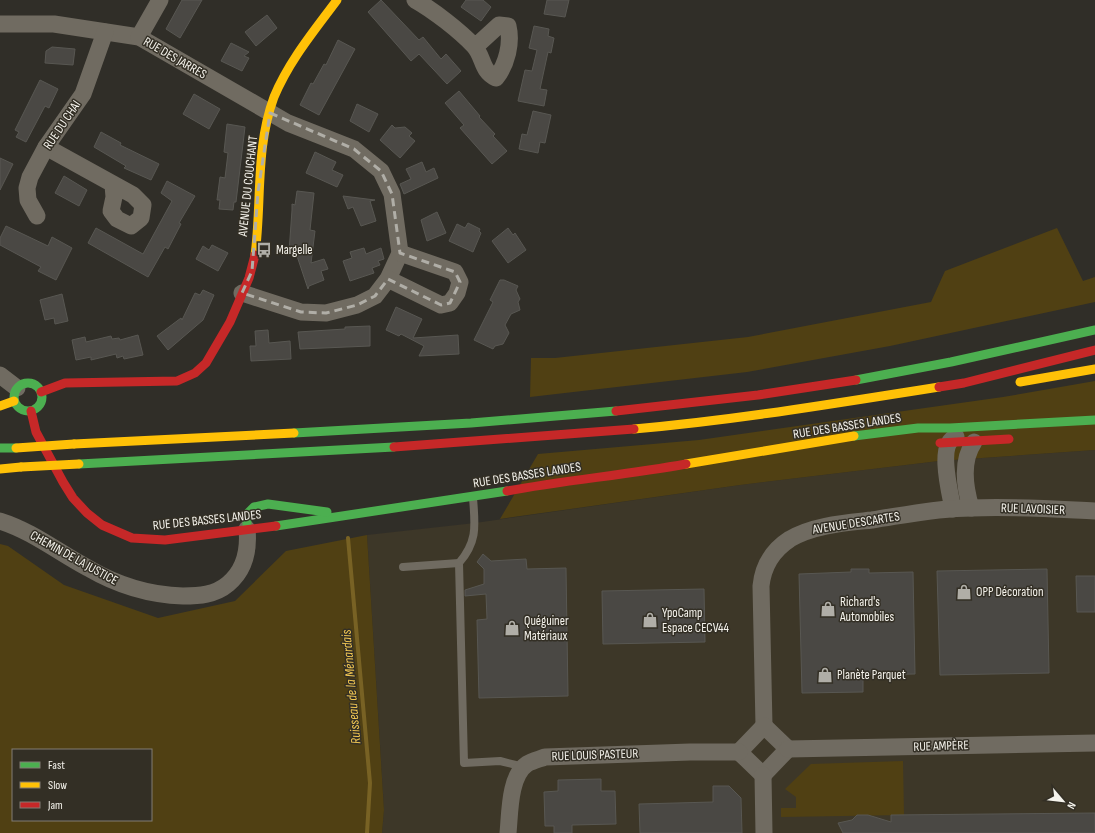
<svg xmlns="http://www.w3.org/2000/svg" width="1095" height="833" viewBox="0 0 1095 833" font-family="'Sofia Sans Condensed',sans-serif">
	<rect width="100%" height="100%" fill="#302e28"/>
	<polygon fill="#3d3728" points="1095,450 1095,833 382,833 384,810 367,535 475,523 740,485 939,461"/>
	<g fill="#504013" fill-rule="evenodd">
		<polygon points="1057,228 1083,281 1095,277 1095,302 890,346 747,372 530,397 531,358 555,358 748,337 931,302 945,271"/>
		<polygon points="1095,381 1095,450 939,461 740,485 500,519 538,454 699,440 1003,397"/>
		<path d="M 367,535 L 384,810 L 382,833 L 0,833 L 0,544 L 8,546 L 64,585 L 158,618 L 235,601 L 286,551 ZM 13,750 L 151,750 L 151,820 L 13,820 Z"/>
		<polygon points="903,761 904,815 781,817 781,808 796,808 796,797 785,789 811,764"/>
	</g>
	<g fill="none" stroke-linecap="round" stroke-linejoin="round">
		<polyline stroke="#786224" stroke-width="4" points="348,538 370,783 367,833"/>
	</g>
	<g fill="#4a4844" stroke="#585752">
		<polygon points="182,0 202,0 180,38 166,29"/>
		<polygon points="381,0 419,40 423,37 441,59 446,54 461,71 447,84 419,54 411,61 368,12"/>
		<polygon points="466,0 483,0 491,7 481,21 461,7"/>
		<polygon points="547,0 569,0 565,17 544,14"/>
		<polygon points="267,15 277,28 256,46 245,32"/>
		<polygon points="534,26 549,29 548,36 554,38 551,53 548,52 540,89 547,90 544,106 518,101 525,70 532,71 537,50 529,48"/>
		<polygon points="338,40 355,49 319,115 300,105 311,83 313,84 324,64 326,65"/>
		<polygon points="231,43 249,52 244,56 249,58 242,71 221,61"/>
		<polygon points="52,47 75,49 73,65 45,63 46,51"/>
		<polygon points="40,80 58,89 49,108 45,106 26,142 16,137 19,132 15,130"/>
		<polygon points="459,91 480,116 479,117 495,134 493,136 507,151 492,164 460,128 464,125 445,103"/>
		<polygon points="194,94 220,109 209,129 183,114"/>
		<polygon points="357,104 378,114 369,132 350,121"/>
		<polygon points="533,111 551,115 545,143 540,142 538,153 519,149 522,134 527,135"/>
		<polygon points="227,124 245,127 236,202 234,202 233,210 219,209 220,200 217,200 220,177 225,178 228,153 224,152"/>
		<polygon points="392,125 395,128 405,127 412,133 409,136 415,141 400,158 380,140"/>
		<polygon points="101,132 121,143 120,145 159,164 151,180 124,168 126,166 94,147"/>
		<polygon points="315,152 336,162 332,170 343,175 337,187 306,173"/>
		<polygon points="0,158 13,164 0,190"/>
		<polygon points="422,162 426,172 434,168 438,178 404,194 400,184 411,179 406,169"/>
		<polygon points="64,176 87,190 79,206 55,193"/>
		<polygon points="167,181 195,196 179,223 181,224 168,249 165,247 148,277 88,243 96,228 143,254 172,201 161,193"/>
		<polygon points="297,191 314,193 310,230 315,231 311,263 324,259 328,269 321,271 324,280 309,286 308,289 296,253 289,252 292,210 292,204 295,205"/>
		<polygon points="343,196 375,200 370,201 376,221 361,226 353,207 348,209"/>
		<polygon points="437,212 446,233 427,241 421,220"/>
		<polygon points="468,223 480,229 479,231 481,233 473,252 449,241 457,224 465,228"/>
		<polygon points="6,226 48,246 52,237 72,248 56,280 38,271 41,267 0,245 0,238"/>
		<polygon points="508,228 513,235 515,233 526,250 508,263 492,241"/>
		<polygon points="212,245 228,253 218,271 196,259 203,246 209,250"/>
		<polygon points="364,248 366,254 381,248 384,259 378,261 380,265 372,268 374,273 350,281 343,261 352,258 350,252"/>
		<polygon points="500,280 504,280 518,286 516,290 520,299 518,302 520,310 511,314 505,325 509,333 503,344 495,346 493,349 474,340 493,302 490,300"/>
		<polygon points="203,290 214,295 203,320 168,350 157,336 181,318 182,320 195,293 200,295"/>
		<polygon points="62,294 68,321 55,324 54,318 45,320 40,300"/>
		<polygon points="396,307 422,319 413,338 458,335 459,354 419,356 424,346 401,334 399,336 386,330"/>
		<polygon points="370,326 370,346 300,349 298,332 345,329 345,327"/>
		<polygon points="268,330 269,343 290,341 291,359 251,361 250,346 256,346 255,331"/>
		<polygon points="138,335 143,355 124,359 123,356 117,358 116,354 91,360 91,357 76,360 72,340 85,337 86,342 111,336 112,339 119,338 120,340"/>
		<polygon points="483,554 491,561 526,559 527,569 566,568 568,696 479,698 477,620 487,619 486,594 465,596 465,590 484,584 484,569 477,562"/>
		<polygon points="851,569 869,569 869,573 913,572 915,674 863,675 863,692 802,693 799,574 851,572"/>
		<polygon points="1047,569 1049,673 940,675 937,571"/>
		<polygon points="1076,576 1095,576 1095,612 1077,612"/>
		<polygon points="704,589 705,642 603,644 602,591"/>
		<polygon points="601,779 601,791 615,791 616,824 572,825 572,833 554,833 554,826 545,826 544,792 558,791 558,780"/>
		<polygon points="713,786 729,786 741,798 742,833 640,833 639,804 713,802"/>
		<polygon points="1095,813 1095,833 843,833 838,823 852,820 857,815 868,815 891,822 891,815"/>
	</g>
	<g fill="none" stroke-linecap="round" stroke-linejoin="round">
		<g stroke="#706b61" stroke-width="8">
			<path d="M 473,498 C 475,525 478,541 459,563 L 464,763 L 500,761 L 524,767"/>
			<polyline points="403,567 459,563"/>
		</g>
		<g stroke="#706b61" stroke-width="17">
			<path d="M 415,0 C 433,10 460,31 474,46 C 484,57 481,71 496,78 C 507,64 512,43 508,26 L 499,25 L 475,47"/>
			<polyline points="0,24 54,24 139,37 288,123 354,149 381,171 392,194 400,253 388,279 375,296 357,305 326,313 301,312 242,293"/>
			<polyline points="139,37 160,0"/>
			<polyline points="46,147 133,195 143,205 141,218 131,226 117,219 111,211 114,197 113,185"/>
			<polyline points="37,216 28,200 27,188 30,177 46,147 83,94 105,32"/>
			<polyline points="388,279 441,305 450,303 457,293 460,282 455,272 400,253"/>
			<polyline points="0,375 17,388"/>
			<path d="M 971,508 C 965,488 961,461 974,442"/>
			<path d="M 953,509 C 950,493 937,443 956,437"/>
			<path d="M 0,521 C 32,531 58,552 88,568 C 117,585 148,595 183,596 C 199,596 215,595 228,584 C 245,570 249,550 247,529"/>
			<path d="M 764,726 L 761,586 C 763,566 773,550 790,539 C 814,525 845,523 872,520 C 905,515 938,508 971,508 C 1012,506 1054,509 1095,511"/>
			<polygon points="764,726 788,749 763,775 739,752"/>
			<polyline points="788,749 1095,743"/>
			<polyline points="763,775 764,833"/>
			<path d="M 508,833 C 510,814 509,776 527,764 C 532,761 540,759 545,757 L 690,752 L 739,752"/>
		</g>
		<g stroke="#4caf50" stroke-width="9">
			<polyline points="856,380 951,362 1095,330"/>
			<circle cx="28" cy="397" r="14"/>
			<polyline points="294,433 471,423 616,411"/>
			<polyline points="854,436 918,428 950,428 1095,420"/>
			<polyline points="0,448 16,448"/>
			<polyline points="79,464 394,447"/>
			<polyline points="276,526 507,491"/>
			<polyline points="247,529 247,514 254,507 268,504 327,512"/>
		</g>
		<g stroke="#ffc107" stroke-width="9">
			<path d="M 255,255 C 262,203 255,148 274,97 C 289,61 314,31 337,0"/>
			<polyline points="1020,382 1095,369"/>
			<polyline points="0,406 14,401"/>
			<path d="M 634,429 C 737,420 837,403 939,387"/>
			<polyline points="74,444 294,433"/>
			<polyline points="686,464 854,436"/>
			<polyline points="0,469 21,467"/>
		</g>
		<g stroke="#c62828" stroke-width="9">
			<polyline points="939,387 964,383 1095,350"/>
			<polyline points="41,392 65,383 177,381 195,373 206,363 230,322 249,278 255,255"/>
			<polyline points="31,411 36,432 63,482 73,498 87,513 102,525 132,538 165,540 276,526"/>
			<polyline points="616,411 758,395 856,380"/>
			<polyline points="940,443 1009,439"/>
			<polyline points="394,447 634,429"/>
			<path d="M 507,491 C 566,480 626,475 686,464"/>
		</g>
		<g stroke="#ffc107" stroke-width="9">
			<polyline points="16,448 74,444"/>
			<polyline points="21,467 79,464"/>
		</g>
	</g>
	<path fill="none" stroke="#b0aea7" stroke-width="3" stroke-dasharray="8 5" stroke-linejoin="round" d="M 270,113 L 354,149 L 381,171 L 392,194 L 400,253 L 455,272 L 460,282 L 450,303 L 441,305 L 388,279 L 375,296 L 357,305 L 326,313 L 301,312 L 242,293 L 252,271 L 258,192 Z"/>
	<defs>
		<g id="bus-bare" transform="scale(1.2)"><path d="M-5-6H5V4H4V6H2V4H-2V6H-4V4H-5ZM-3.5-4V0h7V-4ZM-3.5 1.2v1.5H-2V1.2ZM2 1.2v1.5H3.5V1.2Z" fill="#b0aea7" stroke="#332f25" stroke-width="2.5" paint-order="stroke"/></g>
		<g id="shop-bare" transform="scale(1.2)"><path d="M-5-2.5h2.3a2.7 3.5 0 0 1 5.4 0H5L5.5 6h-11ZM-1.5-2.5h3a1.5 2.3 0 0 0-3 0Z" fill="#b0aea7" stroke="#332f25" stroke-width="2.5" paint-order="stroke"/></g>
	</defs>
	<g fill-rule="evenodd">
		<use href="#bus-bare" x="264" y="250"/>
		<use href="#shop-bare" x="964" y="592"/>
		<use href="#shop-bare" x="828" y="609"/>
		<use href="#shop-bare" x="650" y="620"/>
		<use href="#shop-bare" x="512" y="628"/>
		<use href="#shop-bare" x="825" y="675"/>
	</g>
	<g text-anchor="middle" dominant-baseline="central" stroke-width="3" stroke-linejoin="round" paint-order="stroke">
		<g font-size="13" fill="#f5f3ec" stroke="#332f25">
			<text transform="translate(175 58) rotate(30)">RUE DES JARRES</text>
			<text transform="translate(62 125) rotate(-56)">RUE DU CHAI</text>
			<text transform="translate(248 186) rotate(-84)">AVENUE DU COUCHANT</text>
			<text transform="translate(847 426) rotate(-9)">RUE DES BASSES LANDES</text>
			<text transform="translate(527 475) rotate(-9)">RUE DES BASSES LANDES</text>
			<text transform="translate(1033 509) rotate(2)">RUE LAVOISIER</text>
			<text transform="translate(207 520) rotate(-6)">RUE DES BASSES LANDES</text>
			<text transform="translate(856 523) rotate(-9)">AVENUE DESCARTES</text>
			<text transform="translate(74 558) rotate(29)">CHEMIN DE LA JUSTICE</text>
			<text transform="translate(941 746) rotate(-2)">RUE AMPÈRE</text>
			<text transform="translate(595 755) rotate(-2)">RUE LOUIS PASTEUR</text>
		</g>
		<g font-size="13" fill="#f5f3ec" stroke="#332f25" text-anchor="start">
			<text x="276" y="250">Margelle</text>
			<text x="976" y="592">OPP Décoration</text>
			<text x="840" y="602">Richard's<tspan x="840" dy="15">Automobiles</tspan></text>
			<text x="662" y="613">YpoCamp<tspan x="662" dy="15">Espace CECV44</tspan></text>
			<text x="524" y="621">Quéguiner<tspan x="524" dy="15">Matériaux</tspan></text>
			<text x="837" y="675">Planète Parquet</text>
		</g>
		<g font-size="14" font-style="italic" fill="#f2c752" stroke="#332f25">
			<text transform="translate(351 687) rotate(-95)">Ruisseau de la Ménardais</text>
		</g>
	</g>
	<rect x="12" y="749" width="140" height="72" fill="#332f25" stroke="#817d75"/>
	<rect x="20" y="762" width="20" height="6" fill="#4caf50" stroke="#817d75"/>
	<text x="48" y="769" font-size="12" fill="#f5f3ec">Fast</text>
	<rect x="20" y="782" width="20" height="6" fill="#ffc107" stroke="#817d75"/>
	<text x="48" y="789" font-size="12" fill="#f5f3ec">Slow</text>
	<rect x="20" y="802" width="20" height="6" fill="#c62828" stroke="#817d75"/>
	<text x="48" y="809" font-size="12" fill="#f5f3ec">Jam</text>
	<g transform="translate(1063 801) rotate(118)" stroke="#332f25" stroke-width="3" paint-order="stroke">
	<path d="M0-3L7 15L0 10L-7 15Z" fill="#f5f3ec"/>
	<text y="-6" font-size="11" font-weight="bold" text-anchor="middle" fill="#f5f3ec">N</text>
	</g>
</svg>
